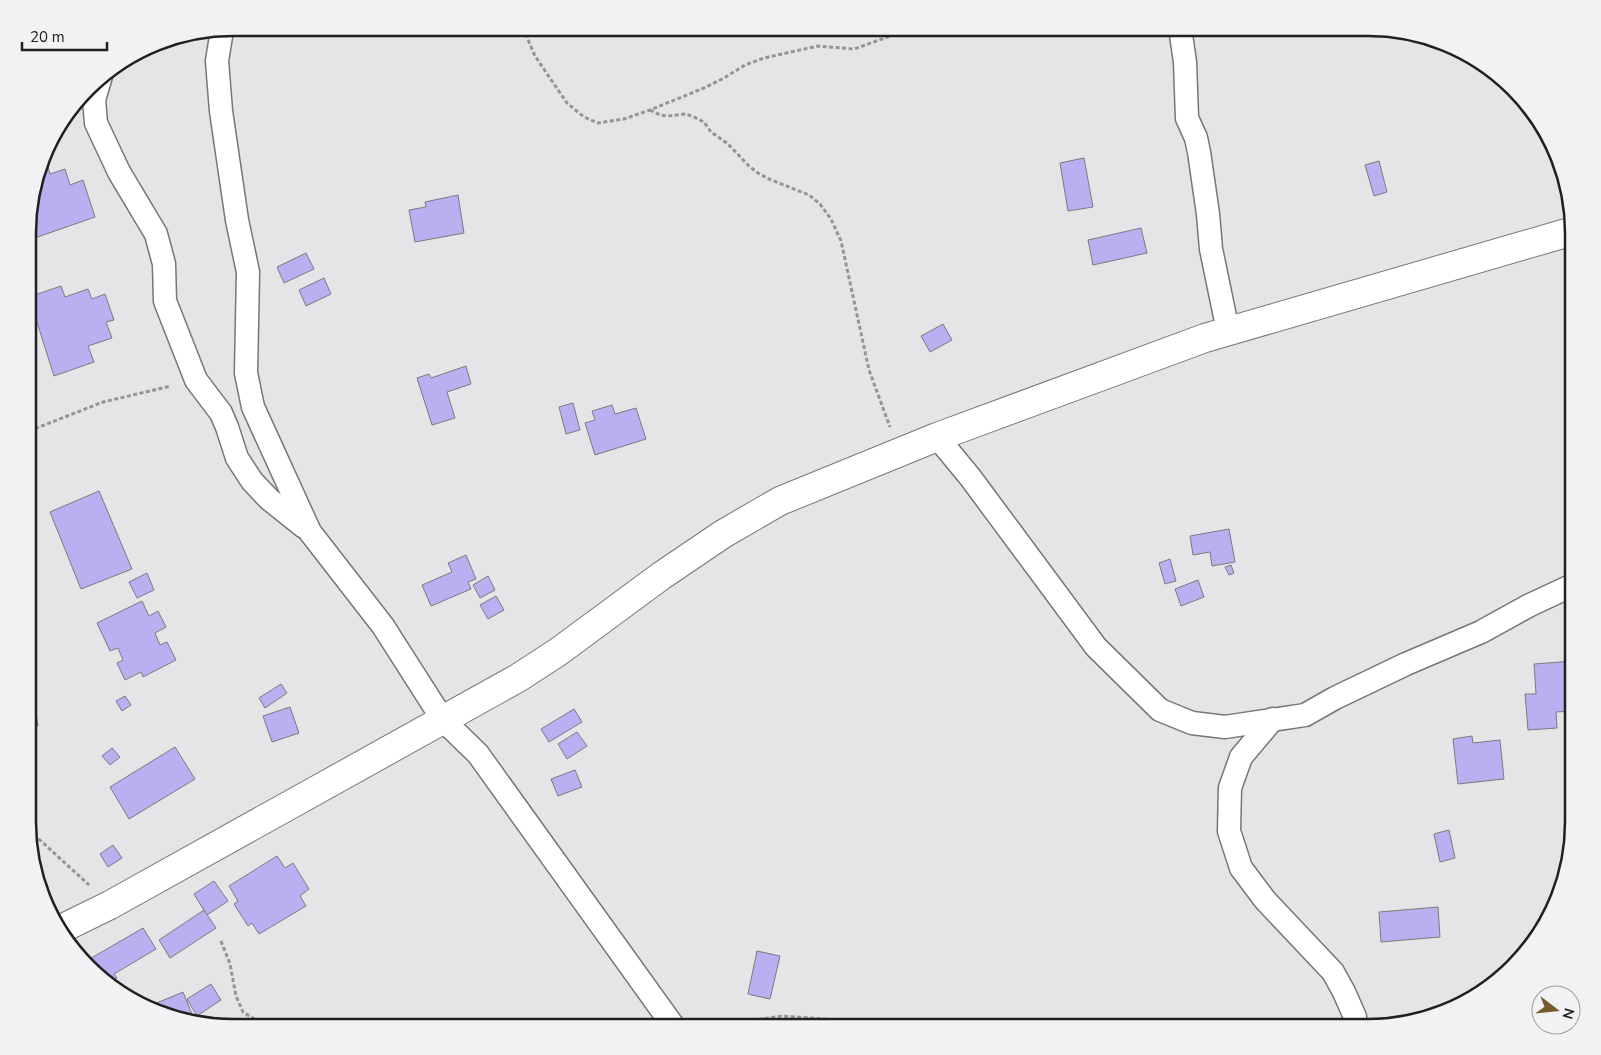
<svg xmlns="http://www.w3.org/2000/svg" width="1601" height="1055" viewBox="0 0 1601 1055" font-family="'Nunito Sans',sans-serif">
	<rect width="100%" height="100%" fill="#e5e5e7"/>
	<g fill="#bbaff1" stroke="#7a7a7d">
		<polygon points="1084,158 1093,207 1068,211 1060,163"/>
		<polygon points="46,160 50,174 65,169 70,185 83,180 95,217 29,240 29,206 43,161"/>
		<polygon points="1379,161 1387,192 1374,196 1365,165"/>
		<polygon points="458,195 464,233 415,242 409,210 426,207 425,202"/>
		<polygon points="1141,228 1147,253 1093,265 1088,240"/>
		<polygon points="306,253 314,269 284,283 277,267"/>
		<polygon points="324,278 331,294 306,306 299,290"/>
		<polygon points="61,286 65,297 88,289 92,299 105,294 114,320 106,322 112,338 88,346 94,362 54,376 29,297"/>
		<polygon points="943,324 952,340 930,352 921,336"/>
		<polygon points="466,366 471,384 447,392 455,418 432,425 417,378 429,374 431,378"/>
		<polygon points="573,403 580,430 566,434 559,407"/>
		<polygon points="612,405 615,414 636,408 646,439 595,455 585,423 595,420 592,411"/>
		<polygon points="99,491 132,569 81,589 50,512"/>
		<polygon points="1229,529 1235,562 1212,566 1210,552 1193,555 1190,536"/>
		<polygon points="466,555 476,579 468,582 471,589 431,606 422,585 452,572 448,563"/>
		<polygon points="1170,559 1176,581 1165,584 1159,563"/>
		<polygon points="1231,565 1234,573 1229,575 1225,567"/>
		<polygon points="147,573 154,590 137,598 129,582"/>
		<polygon points="488,576 495,590 480,598 473,585"/>
		<polygon points="1198,580 1204,597 1181,606 1175,589"/>
		<polygon points="496,596 504,610 488,619 480,605"/>
		<polygon points="142,601 149,616 158,611 166,627 155,633 160,645 167,642 176,660 143,677 141,672 125,680 117,663 123,660 118,648 110,651 97,623"/>
		<polygon points="1573,661 1573,711 1556,712 1557,728 1528,730 1525,694 1536,694 1534,664"/>
		<polygon points="281,684 287,693 265,708 259,698"/>
		<polygon points="33,694 38,726 29,727 29,695"/>
		<polygon points="125,696 131,705 122,711 116,701"/>
		<polygon points="290,707 299,733 272,742 263,716"/>
		<polygon points="574,709 582,722 549,742 541,729"/>
		<polygon points="577,732 587,746 567,759 558,744"/>
		<polygon points="1472,736 1473,743 1500,740 1504,779 1458,784 1453,739"/>
		<polygon points="175,747 195,779 129,819 110,787"/>
		<polygon points="112,748 120,757 110,765 102,756"/>
		<polygon points="575,770 582,787 558,796 551,779"/>
		<polygon points="1449,830 1455,858 1440,862 1434,834"/>
		<polygon points="113,845 122,858 108,867 100,854"/>
		<polygon points="277,856 285,868 293,863 309,889 300,896 306,906 259,934 252,923 248,926 234,904 238,901 229,886"/>
		<polygon points="214,881 228,901 207,915 194,894"/>
		<polygon points="1438,907 1440,937 1381,942 1379,912"/>
		<polygon points="204,910 216,928 170,958 159,940"/>
		<polygon points="143,928 156,949 114,974 117,978 109,983 88,960"/>
		<polygon points="757,951 780,956 770,999 748,994"/>
		<polygon points="211,984 221,1000 197,1016 187,999"/>
		<polygon points="183,992 194,1019 190,1020 167,1017 147,1007"/>
	</g>
	<g fill="none" stroke-linecap="round" stroke-linejoin="round">
		<g stroke="#767678" stroke-width="25">
			<g id="street">
				<polyline points="1180,28 1185,62 1187,118 1196,138 1199,152 1208,214 1211,249 1228,331"/>
				<polyline points="222,30 217,61 221,111 237,220 248,272 246,373 253,407 310,532 383,626 443,720 478,754 674,1027"/>
				<polyline points="101,76 94,100 96,123 119,172 156,234 164,264 165,301 196,380 221,413 227,427 237,458 252,481 269,499 304,527"/>
				<polyline points="937,437 970,477 1096,647 1160,710 1192,723 1225,727 1305,715 1335,698 1406,664 1481,632 1530,605 1573,585"/>
				<polyline points="1273,719 1241,757 1230,788 1229,831 1241,868 1265,900 1333,972 1344,992 1355,1017 1355,1027"/>
			</g>
		</g>
		<g stroke="#767678" stroke-width="30">
			<polyline id="secondary" points="59,930 110,905 518,678 558,652 661,576 723,534 780,501 937,437 1205,338 1573,231"/>
		</g>
		<g stroke="#949495" stroke-width="3" stroke-dasharray="4 2.5" stroke-linecap="butt">
			<polyline points="523,28 535,56 567,103 584,117 598,123 624,119 650,110 704,88 724,78 745,65 764,58 818,46 854,49 913,28"/>
			<polyline points="650,110 660,115 667,116 686,114 694,117 704,122 711,132 728,144 749,166 758,173 769,179 809,195 820,204 831,219 841,241 869,370 890,427"/>
			<polyline points="29,431 103,402 171,386"/>
			<polyline points="29,830 89,885"/>
			<polyline points="221,941 230,964 236,996 243,1012 267,1027"/>
			<polyline points="707,1027 782,1016 938,1027"/>
			<polyline points="989,1027 1032,1022 1082,1025 1088,1027"/>
		</g>
		<use href="#street" stroke="#fff" stroke-width="22"/>
		<use href="#secondary" stroke="#fff" stroke-width="28"/>
	</g>
	<path d="M0 0H1601V1055H0ZM233 36H1368A197 197 0 0 1 1565 233V822A197 197 0 0 1 1368 1019H233A197 197 0 0 1 36 822V233A197 197 0 0 1 233 36Z" fill="#f2f2f5" fill-rule="evenodd"/>
	<path fill="none" stroke="#202021" stroke-width="2.5" d="M233 36H1368A197 197 0 0 1 1565 233V822A197 197 0 0 1 1368 1019H233A197 197 0 0 1 36 822V233A197 197 0 0 1 233 36Z"/>
	<g transform="translate(1556 1010) rotate(106)"><circle r="24" fill="#f2f2f5" stroke="#9e9ea0"/>
	<path d="M0-4L9 19L0 12L-9 19Z" fill="#755b2d"/>
	<text y="-8" font-size="14" font-weight="bold" text-anchor="middle" fill="#202021">N</text>
	</g>
	<path d="M22 42v8h85v-8" fill="none" stroke="#202021" stroke-width="2.5"/>
	<text x="30" y="42" font-size="15" fill="#202021" stroke="#f2f2f5" stroke-width="4" paint-order="stroke">20 m</text>
</svg>
